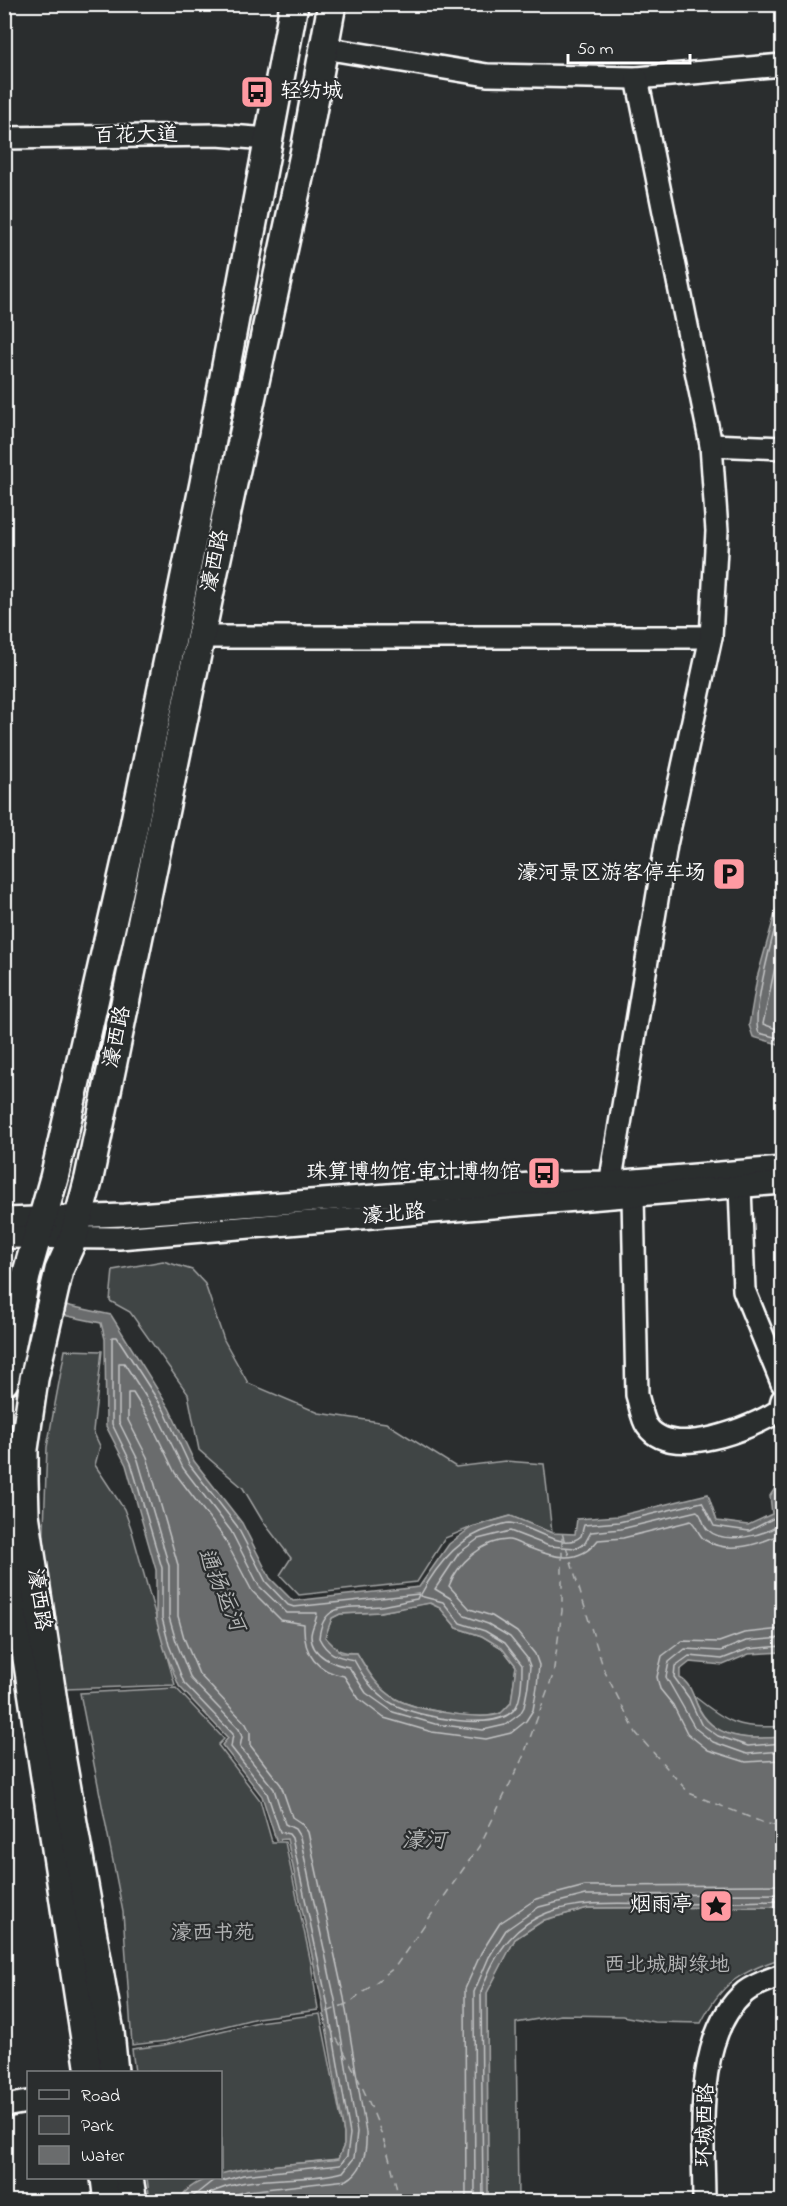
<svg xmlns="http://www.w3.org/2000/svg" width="787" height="2206" viewBox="0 0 787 2206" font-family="'Indie Flower','LXGW WenKai TC',sans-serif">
	<rect width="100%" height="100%" fill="#2a2d2e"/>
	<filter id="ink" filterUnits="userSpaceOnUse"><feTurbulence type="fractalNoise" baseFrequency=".0167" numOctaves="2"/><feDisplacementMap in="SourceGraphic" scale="12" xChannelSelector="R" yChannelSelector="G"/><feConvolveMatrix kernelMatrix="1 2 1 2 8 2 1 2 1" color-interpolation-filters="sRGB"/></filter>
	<g filter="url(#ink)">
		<g fill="#414445" stroke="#a0a2a2" stroke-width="1.5">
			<polygon points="163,1261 192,1270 205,1284 224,1340 248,1383 319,1413 386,1423 456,1467 505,1461 544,1464 552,1533 510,1516 472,1527 445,1538 417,1582 299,1595 280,1575 291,1558 262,1520 243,1488 199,1450 188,1394 130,1312 110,1301 113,1270"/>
			<polygon points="65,1350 102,1351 93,1431 100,1446 95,1465 124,1509 131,1528 175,1685 66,1689 43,1555 47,1447"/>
			<path d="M 429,1603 L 440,1608 L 457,1628 L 482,1636 L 502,1648 L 516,1666 L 511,1703 C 508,1706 504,1711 501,1713 C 482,1722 414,1709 396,1699 C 377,1688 368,1671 357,1653 C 341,1653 334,1650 325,1637 L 332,1618 L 340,1614 L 380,1612 Z"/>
			<polygon points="176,1688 224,1739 218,1745 260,1800 272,1842 285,1842 311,1963 318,2010 257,2018 166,2041 132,2045 123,1912 80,1693"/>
			<path d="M 694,1696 C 726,1722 740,1730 782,1726 L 782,1737 C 744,1741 707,1739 694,1696 Z"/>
			<path d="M 782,1907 L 782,1958 C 740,1972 721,1983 701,2023 L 654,2022 L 622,2016 L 561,2015 L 516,2023 L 518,2201 L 488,2201 L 487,1992 L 515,1939 L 544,1920 L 588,1908 Z"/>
			<polygon points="320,2014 344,2134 344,2145 338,2159 241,2169 221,2175 220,2072 135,2072 132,2049 164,2045 258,2022"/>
			<path d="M 147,2178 L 214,2178 C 201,2182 185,2188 179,2202 L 150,2201 Z"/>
		</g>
		<g fill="#6a6c6d" stroke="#a6a7a7" stroke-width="1.5" fill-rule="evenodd">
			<polygon points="782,889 782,1045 753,1037 749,1025 757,978"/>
			<path d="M 5,1292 L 111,1315 L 169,1408 L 194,1461 L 242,1523 L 270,1578 L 293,1601 L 419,1587 L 449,1544 L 472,1527 L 511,1516 L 552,1533 L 575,1534 L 577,1519 L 618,1516 L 708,1494 L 717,1521 L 748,1525 L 772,1514 L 770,1496 L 782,1477 L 782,1652 L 749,1654 L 723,1665 L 690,1662 L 680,1670 L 680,1678 C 690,1683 693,1695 697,1705 C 712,1740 750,1740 782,1737 L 782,1907 L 588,1908 L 544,1920 L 515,1939 L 487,1993 L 488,2201 L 179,2201 C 196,2162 300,2166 338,2159 L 344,2145 L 344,2134 L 322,2002 L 287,1839 L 276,1840 L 262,1796 L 222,1745 L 228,1738 L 179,1686 L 164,1648 L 156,1619 L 156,1570 L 126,1465 L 106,1426 L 105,1339 L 101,1323 L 5,1303 ZM 430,1603 L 440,1608 L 457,1628 L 482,1636 L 502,1648 L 516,1666 L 511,1703 C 508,1706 504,1711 501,1713 C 482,1722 414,1709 396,1699 C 377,1688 367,1671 357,1653 L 341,1653 L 325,1637 L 332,1618 L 340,1614 L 380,1612 Z"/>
		</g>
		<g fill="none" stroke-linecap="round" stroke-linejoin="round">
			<g stroke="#c3c4c5" stroke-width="1.5">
				<path d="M 782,905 C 775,926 750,1017 759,1033 L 782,1039"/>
				<polyline points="782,934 763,1024 782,1031"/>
				<polyline points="782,1629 744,1633 719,1642 682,1641 662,1656 657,1677 660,1689 673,1705 687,1733 708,1750 746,1762 782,1760"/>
				<polyline points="782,1638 746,1641 721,1651 685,1649 669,1662 666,1677 695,1728 713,1742 747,1754 782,1751"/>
				<polyline points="782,1646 748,1649 722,1659 689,1656 675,1666 674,1677 689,1698 701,1724 718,1736 748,1746 782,1743"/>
				<path d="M 186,2202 L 215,2179 L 223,2181 L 243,2175 L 340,2165 L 347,2156 L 350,2134 L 327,2001 L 292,1838 L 289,1834 L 280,1832 L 267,1793 L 231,1747 L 233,1734 L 184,1683 L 169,1645 L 162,1618 L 162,1568 L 131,1463 L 112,1424 L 112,1337 L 117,1337 L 164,1410 L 189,1464 L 237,1526 L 266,1582 L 288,1605 L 294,1607 L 419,1594 L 417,1599 C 405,1601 393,1604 380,1606 C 352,1609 323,1599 319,1638 C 327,1654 337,1657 354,1660 C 364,1678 374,1694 393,1704 C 417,1717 500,1734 516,1707 C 522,1697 522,1677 522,1665 L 505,1643 L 485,1631 L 460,1623 L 443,1602 L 420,1596 C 436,1566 458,1537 492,1528 C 497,1526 505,1523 510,1523 C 529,1524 563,1553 581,1536 L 584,1525 L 619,1522 L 702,1502 L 714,1526 L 749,1531 L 776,1517 L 777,1497 L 782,1487"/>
				<path d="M 196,2202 C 238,2170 295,2185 343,2172 L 354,2158 L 357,2132 L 335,2000 L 300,1837 L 295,1829 L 285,1824 L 274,1789 L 240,1747 L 242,1737 L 239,1729 L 191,1679 L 176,1641 L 169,1617 L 169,1566 L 138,1460 L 119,1422 L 119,1363 L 124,1363 L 157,1414 L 183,1468 L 231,1531 L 259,1586 L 287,1613 L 317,1613 C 317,1620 311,1628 311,1636 C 311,1656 335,1665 349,1667 L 366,1693 L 393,1712 L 435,1724 L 483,1730 L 505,1725 L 520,1714 L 524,1707 L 528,1686 L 530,1666 L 527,1658 L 510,1637 L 488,1624 L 465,1616 L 450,1598 L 435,1589 L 459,1553 L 478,1539 L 510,1531 L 549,1546 L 576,1548 L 585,1543 L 591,1532 L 621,1529 L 697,1511 C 703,1515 702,1525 708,1530 C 724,1545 768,1536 782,1522"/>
				<path d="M 214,2202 L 246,2191 L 347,2180 C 364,2170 367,2151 366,2133 L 344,1998 L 308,1832 L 301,1823 L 292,1817 L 281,1785 L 250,1745 L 250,1732 L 246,1724 L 199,1674 L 184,1638 L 178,1616 L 178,1565 L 147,1457 L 128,1420 L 128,1393 L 133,1393 L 149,1419 L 175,1473 L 223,1536 L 252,1591 L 281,1620 L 304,1624 C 303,1652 314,1671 344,1676 L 359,1699 L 384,1718 L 432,1732 L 486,1739 L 511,1733 L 526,1721 L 533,1710 L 537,1687 L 539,1665 L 535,1654 L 517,1632 L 492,1616 L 470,1609 L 449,1586 C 457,1564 484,1539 509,1540 C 515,1541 522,1545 527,1547 C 554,1558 579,1565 598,1540 L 623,1538 L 691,1521 C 697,1526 698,1535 705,1540 C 728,1555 761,1544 782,1533"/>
				<polyline points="466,2202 465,1989 481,1953 500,1923 536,1899 585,1886 782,1885"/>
				<polyline points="475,2202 474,1992 489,1957 506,1930 539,1907 586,1895 782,1894"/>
				<path d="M 483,2202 L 481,1992 C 515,1891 584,1903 672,1904 C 709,1904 746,1901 782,1901"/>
			</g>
			<path stroke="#b4b6b6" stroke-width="1.5" stroke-dasharray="8 6" stroke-linecap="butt" d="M 399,2202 C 388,2134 358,2072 322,2014 L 351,2002 L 395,1967 L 480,1845 L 523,1757 L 553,1675 L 562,1611 L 562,1533 L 604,1670 L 636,1733 L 689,1793 L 764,1823 L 782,1827"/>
			<g stroke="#fff" stroke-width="26">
				<g id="minor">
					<polyline points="324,48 487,75 637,78 782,65"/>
					<polyline points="4,138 217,135 268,139"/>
					<polyline points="711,445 782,448"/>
					<polyline points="201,637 711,637"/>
					<polyline points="740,1187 744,1290 782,1383"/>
					<path d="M 633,1195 L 637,1395 C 640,1404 642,1419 647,1426 C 671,1461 753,1428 780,1410 L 782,1400"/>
					<polyline points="608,1197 666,845 711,637 717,531 711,445 637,78"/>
					<polyline points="4,1219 125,1215 544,1183 611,1182 782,1168"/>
					<polyline points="4,1237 119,1238 782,1183"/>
					<polyline points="4,2106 28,2102"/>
					<path d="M 704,2202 C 704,2139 692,2037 745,1992 C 755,1984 771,1979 782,1975"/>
				</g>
			</g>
			<g stroke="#fff" stroke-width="32">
				<g id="major">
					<polyline points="4,1382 26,1276 54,1178 132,835 204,483 294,4"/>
					<polyline points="4,1507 90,2072"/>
					<polyline points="114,2072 110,2032 61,1755 25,1514 24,1481 24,1449 34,1379 59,1270 73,1239 89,1178 215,567 306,145 332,4"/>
					<polyline points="105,2178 108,2202"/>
					<polyline points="129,2178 133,2202"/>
				</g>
			</g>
			<use href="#minor" stroke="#2a2d2e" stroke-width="21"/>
			<use href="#major" stroke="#2a2d2e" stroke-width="27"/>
		</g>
	</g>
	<defs>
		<g id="bus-square" transform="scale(1.725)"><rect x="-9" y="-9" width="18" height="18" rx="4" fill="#ff9aa2" stroke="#2a2d2e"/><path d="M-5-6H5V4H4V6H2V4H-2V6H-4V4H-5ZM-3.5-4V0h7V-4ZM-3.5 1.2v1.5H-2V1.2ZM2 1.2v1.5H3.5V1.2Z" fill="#111"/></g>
		<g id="parking-square" transform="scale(1.725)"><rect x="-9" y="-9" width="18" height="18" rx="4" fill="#ff9aa2" stroke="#2a2d2e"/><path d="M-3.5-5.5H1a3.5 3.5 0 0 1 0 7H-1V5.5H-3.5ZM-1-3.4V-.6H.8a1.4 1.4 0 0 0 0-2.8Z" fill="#111"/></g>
		<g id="sight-square" transform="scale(1.725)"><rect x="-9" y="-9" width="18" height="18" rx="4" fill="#ff9aa2" stroke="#2a2d2e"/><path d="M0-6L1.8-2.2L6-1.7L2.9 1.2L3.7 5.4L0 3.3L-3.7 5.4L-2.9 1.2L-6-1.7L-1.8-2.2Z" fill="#111"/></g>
	</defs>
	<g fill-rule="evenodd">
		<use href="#bus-square" x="257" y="92"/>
		<use href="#parking-square" x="729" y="874"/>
		<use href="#bus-square" x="544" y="1173"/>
		<use href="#sight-square" x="716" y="1906"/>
	</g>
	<g text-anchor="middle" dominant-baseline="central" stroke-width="4.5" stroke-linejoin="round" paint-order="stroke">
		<g font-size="21" fill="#fff" stroke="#2a2d2e" text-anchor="end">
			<text x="280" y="92" text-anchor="start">轻纺城</text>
			<text x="706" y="874">濠河景区游客停车场</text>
			<text x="521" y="1173">珠算博物馆·审计博物馆</text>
			<text x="693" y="1906">烟雨亭</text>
		</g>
		<g font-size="21" fill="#fff" stroke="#2a2d2e">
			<text transform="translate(136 136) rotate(-1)">百花大道</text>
			<text transform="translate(216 561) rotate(-78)">濠西路</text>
			<text transform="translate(118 1037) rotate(-78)">濠西路</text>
			<text transform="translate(394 1215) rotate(-5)">濠北路</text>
			<text transform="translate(38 1600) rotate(82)">濠西路</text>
			<text transform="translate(706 2125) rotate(-88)">环城西路</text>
		</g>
		<g font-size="21" fill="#b3b4b5" stroke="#2a2d2e">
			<text x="213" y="1934">濠西书苑</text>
			<text x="667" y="1966">西北城脚绿地</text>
		</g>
		<g font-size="22" font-style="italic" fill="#b4b6b6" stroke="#2a2d2e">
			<text transform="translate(220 1590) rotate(67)">通扬运河</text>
			<text x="424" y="1842">濠河</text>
		</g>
	</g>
	<rect width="787" height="2206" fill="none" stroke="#2a2d2e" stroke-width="24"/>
	<rect x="12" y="12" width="763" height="2182" fill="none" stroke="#fff" stroke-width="2" filter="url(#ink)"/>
	<rect x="27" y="2071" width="195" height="108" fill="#2a2d2e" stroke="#7f8182" stroke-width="1.5"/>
	<rect x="39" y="2090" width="30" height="9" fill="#2a2d2e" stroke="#7f8182" stroke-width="1.5"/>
	<text x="81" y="2101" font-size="18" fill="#ffffff">Road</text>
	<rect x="39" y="2116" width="30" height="18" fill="#414445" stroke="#7f8182" stroke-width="1.5"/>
	<text x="81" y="2131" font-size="18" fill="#ffffff">Park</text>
	<rect x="39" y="2146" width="30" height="18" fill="#6a6c6d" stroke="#7f8182" stroke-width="1.5"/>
	<text x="81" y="2161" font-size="18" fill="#ffffff">Water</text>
	<path d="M568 54v9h122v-9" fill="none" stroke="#ffffff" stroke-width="3"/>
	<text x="577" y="54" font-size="18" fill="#ffffff" stroke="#2a2d2e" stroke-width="4.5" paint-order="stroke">50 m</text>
</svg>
